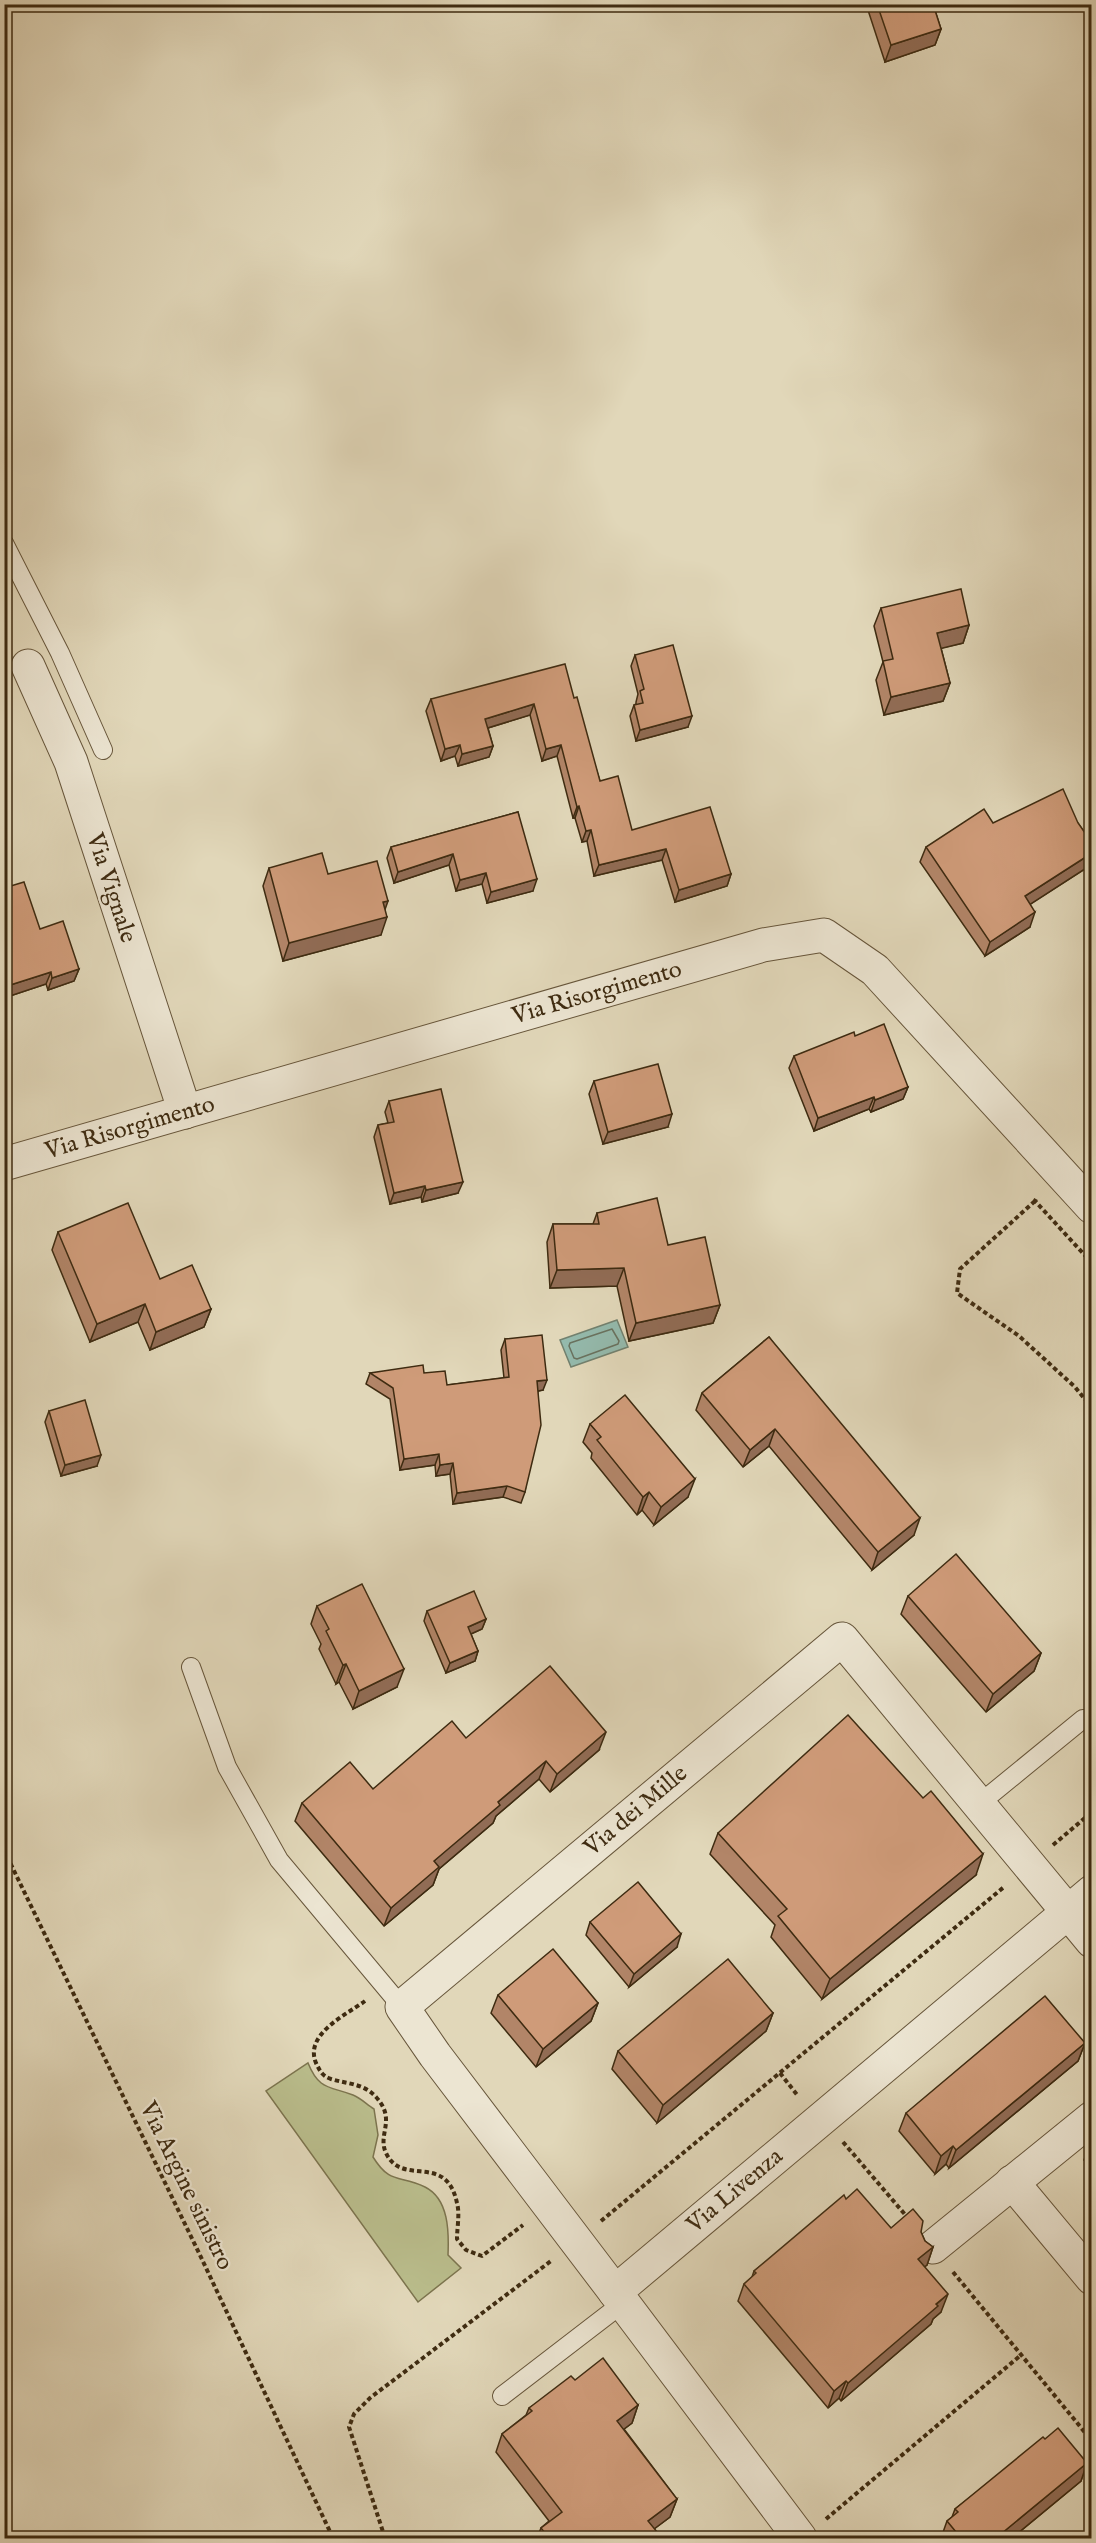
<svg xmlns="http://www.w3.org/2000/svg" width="1096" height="2543" viewBox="0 0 1096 2543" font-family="'IM FELL English',serif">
	<rect width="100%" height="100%" fill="#e1d7b9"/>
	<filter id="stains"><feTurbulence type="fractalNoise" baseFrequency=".00333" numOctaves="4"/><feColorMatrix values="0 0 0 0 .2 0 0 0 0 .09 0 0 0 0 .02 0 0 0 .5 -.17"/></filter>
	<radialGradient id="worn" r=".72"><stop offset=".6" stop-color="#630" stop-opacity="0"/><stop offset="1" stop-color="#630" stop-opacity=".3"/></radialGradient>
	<path fill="#b9bc8b" stroke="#7c744e" stroke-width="1.5" d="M 308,2063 C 319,2090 329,2086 353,2095 C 361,2098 367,2105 374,2109 L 378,2135 L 373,2157 C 391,2186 400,2174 425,2187 C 449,2199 449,2232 448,2255 L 461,2268 L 418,2302 L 266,2091 Z"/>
	<polygon fill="#94baad" stroke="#72816f" stroke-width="1.5" points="617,1320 628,1347 571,1367 560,1340"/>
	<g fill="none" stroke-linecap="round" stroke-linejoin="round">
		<polygon stroke="#69725f" stroke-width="1.5" points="612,1329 619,1341 618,1344 577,1359 574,1358 569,1346 570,1343"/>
		<g stroke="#67563b" stroke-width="20">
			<g id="lane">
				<polyline points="4,543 60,653 103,750"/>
				<polyline points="191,1667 227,1767 279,1860 402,2007"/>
				<polyline points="979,1804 1083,1719"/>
				<polyline points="502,2396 623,2303"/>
			</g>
		</g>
		<g stroke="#67563b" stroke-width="35">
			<g id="street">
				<polyline points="28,666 71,762 185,1112"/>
				<polyline points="4,1164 763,945 824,935 875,970 1092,1207"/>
				<polyline points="1012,2182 1092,2278"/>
				<polyline points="933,2247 1092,2118"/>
				<polyline points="615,2292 435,2055 402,2007 842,1639 1092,1941"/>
				<polyline points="800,2538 615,2292 1092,1892"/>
			</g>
		</g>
		<g stroke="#3e2b11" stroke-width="4" stroke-dasharray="4.5 3" stroke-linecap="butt">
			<polyline points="1036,1199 1035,1201 1092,1263"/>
			<polyline points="1035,1201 960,1269 957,1293 1019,1336 1075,1387 1092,1408"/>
			<polyline points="1053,1845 1092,1812"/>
			<polyline points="4,1850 199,2253 333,2538"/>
			<path d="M 365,2001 C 346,2015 304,2034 316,2063 C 320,2071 322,2076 331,2079 C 347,2084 363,2083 376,2097 C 397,2120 377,2134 386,2153 C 402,2188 446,2151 457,2203 C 460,2214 457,2228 457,2239 L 466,2250 L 482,2256 L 523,2225"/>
			<polyline points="780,2073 798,2096"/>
			<polyline points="843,2142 908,2218"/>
			<polyline points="601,2221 1004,1887"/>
			<polyline points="953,2272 1092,2441"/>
			<polyline points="826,2519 1021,2355"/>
			<polyline points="385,2538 349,2427 354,2414 370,2398 551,2261"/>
		</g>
		<use href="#lane" stroke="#ece5d2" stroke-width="18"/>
		<use href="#street" stroke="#ece5d2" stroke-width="33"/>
	</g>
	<g fill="#b28568" stroke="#3e2b11" stroke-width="1.5">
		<polygon points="866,4 933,4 941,29 935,45 885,62"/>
		<polygon points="881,608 969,625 963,643 941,648 950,683 943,701 884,715 876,680 883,662 874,626"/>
		<polygon points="635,655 688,727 636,741 630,716 634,705 636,704 636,702 638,694 631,666"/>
		<polygon points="574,698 600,781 632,830 731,874 727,886 675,902 662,860 594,876 587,841 582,842 575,818 573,818 557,756 542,761 530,715 488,728 493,746 489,757 458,766 455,756 441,761 426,711 431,699"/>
		<polygon points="518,812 533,891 487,903 482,884 456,891 449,865 394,883 387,858 391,847"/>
		<polygon points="993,823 1078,823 1092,843 1092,863 1091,865 1030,904 1030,927 985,956 920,862 926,847"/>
		<polygon points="269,868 328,874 385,909 381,935 283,961 263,886"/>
		<polygon points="4,888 40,929 79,969 74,981 48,990 46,984 4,998"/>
		<polygon points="855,1036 908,1087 903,1099 871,1112 869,1109 814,1131 789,1068 794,1056"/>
		<polygon points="594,1081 668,1127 603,1144 589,1094"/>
		<polygon points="389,1101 458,1193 422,1202 421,1197 390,1204 374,1137 378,1125 388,1123 385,1112"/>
		<polygon points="597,1213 668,1245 720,1305 713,1323 629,1341 617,1286 550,1288 547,1242 553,1224 593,1224"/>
		<polygon points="58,1232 160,1279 211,1309 204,1327 150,1350 138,1322 90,1342 52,1250"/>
		<polygon points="769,1337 914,1535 872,1570 769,1446 743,1467 696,1410 702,1393"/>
		<polygon points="505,1339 543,1390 538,1391 525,1492 521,1503 503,1497 453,1504 450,1474 436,1476 435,1465 400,1470 390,1399 366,1384 370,1373 424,1373 447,1385 504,1378 501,1350"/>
		<polygon points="49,1411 97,1466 61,1476 45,1422"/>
		<polygon points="590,1424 688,1497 654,1525 642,1510 637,1515 591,1458 592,1453 583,1442"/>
		<polygon points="908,1596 1041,1653 1034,1671 986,1712 901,1614"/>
		<polygon points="317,1606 397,1687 353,1709 339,1682 336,1684 319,1649 321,1644 311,1624"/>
		<polygon points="427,1611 486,1619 482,1629 471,1634 478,1651 475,1661 446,1673 424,1621"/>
		<polygon points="466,1738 599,1750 550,1792 539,1779 496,1816 493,1823 439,1869 433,1885 384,1926 295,1821 302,1803 373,1789"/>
		<polygon points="718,1833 976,1875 822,1999 771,1937 775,1925 710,1854"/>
		<polygon points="590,1922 677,1947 629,1987 586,1935"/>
		<polygon points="498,1995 598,2003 591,2021 536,2067 491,2013"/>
		<polygon points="773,2013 766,2031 657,2123 612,2069 618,2051"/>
		<polygon points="1085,2043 1078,2061 949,2168 946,2164 935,2174 899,2131 906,2113"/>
		<polygon points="1092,2141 1092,2168 1084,2160 1090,2142"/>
		<polygon points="846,2199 891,2228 921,2232 925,2241 933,2247 927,2265 924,2267 941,2312 933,2319 931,2324 841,2401 839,2398 828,2408 738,2301 744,2284 752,2277 754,2271"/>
		<polygon points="575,2380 638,2405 632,2423 624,2429 677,2499 670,2517 654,2529 662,2538 537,2538 541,2528 549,2521 496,2452 502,2434 526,2415 529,2408"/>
		<polygon points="1045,2439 1087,2463 1081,2481 1012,2538 941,2538 947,2521 952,2517 955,2509"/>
	</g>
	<g fill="#916c55" stroke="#3e2b11" stroke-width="1.5">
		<polygon points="941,29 935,45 885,62 891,45"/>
		<polygon points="969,625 963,643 931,651 937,633"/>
		<polygon points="950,683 943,701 884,715 891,697"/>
		<polygon points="534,704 530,715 481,730 485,719"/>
		<polygon points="692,716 688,727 636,741 640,730"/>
		<polygon points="460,745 455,756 441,761 445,749"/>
		<polygon points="561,745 557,756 542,761 546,749"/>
		<polygon points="493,746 489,757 458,766 462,754"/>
		<polygon points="579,806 575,818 573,818 577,807"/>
		<polygon points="591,830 587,841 582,842 586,831"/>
		<polygon points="666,849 662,860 594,876 599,865"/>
		<polygon points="1092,853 1091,865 1020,911 1025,896"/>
		<polygon points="453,854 449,865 394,883 398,872"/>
		<polygon points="486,873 482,884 456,891 460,880"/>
		<polygon points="731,874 727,886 675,902 679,890"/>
		<polygon points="537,879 533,891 487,903 491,892"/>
		<polygon points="388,901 382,918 387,917 381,935 283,961 289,943 383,902"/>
		<polygon points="1035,912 1030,927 985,956 990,942"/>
		<polygon points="79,969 74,981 48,990 52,978"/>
		<polygon points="51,972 46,984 4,998 4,987"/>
		<polygon points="908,1087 903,1099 871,1112 875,1100"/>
		<polygon points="874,1097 869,1109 814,1131 818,1118"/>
		<polygon points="672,1114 668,1127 603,1144 608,1132"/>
		<polygon points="463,1182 458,1193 422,1202 426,1190"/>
		<polygon points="425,1186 421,1197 390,1204 394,1193"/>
		<polygon points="624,1268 617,1286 550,1288 557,1270"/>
		<polygon points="145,1304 138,1322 90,1342 97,1324"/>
		<polygon points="720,1305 713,1323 629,1341 636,1323"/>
		<polygon points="211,1309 204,1327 150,1350 156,1332"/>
		<polygon points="547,1380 543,1390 533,1392 537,1381"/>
		<polygon points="775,1429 769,1446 743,1467 750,1450"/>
		<polygon points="439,1454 435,1465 400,1470 404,1459"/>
		<polygon points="101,1455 97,1466 61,1476 65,1465"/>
		<polygon points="453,1463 450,1474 436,1476 440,1465"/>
		<polygon points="695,1479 688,1497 654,1525 661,1507"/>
		<polygon points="507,1486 503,1497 453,1504 457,1493"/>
		<polygon points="649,1492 642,1510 637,1515 643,1497"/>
		<polygon points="920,1518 914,1535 872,1570 878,1552"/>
		<polygon points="486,1619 482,1629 464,1637 468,1627"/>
		<polygon points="478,1651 475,1661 446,1673 450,1663"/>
		<polygon points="1041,1653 1034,1671 986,1712 993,1694"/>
		<polygon points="346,1664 339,1682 336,1684 343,1665"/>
		<polygon points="404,1669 397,1687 353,1709 359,1691"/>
		<polygon points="606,1732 599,1750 550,1792 557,1774"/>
		<polygon points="546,1761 539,1779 496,1816 493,1823 439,1869 433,1885 384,1926 391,1908 434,1861 498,1802"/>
		<polygon points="983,1854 976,1875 822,1999 830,1979"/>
		<polygon points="681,1934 677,1947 629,1987 634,1974"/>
		<polygon points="598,2003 591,2021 536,2067 543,2049"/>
		<polygon points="773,2013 766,2031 657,2123 663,2105"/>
		<polygon points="1085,2043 1078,2061 949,2168 956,2150"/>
		<polygon points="953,2146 946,2164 935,2174 941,2156"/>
		<polygon points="933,2247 927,2265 911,2277 918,2259"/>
		<polygon points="948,2294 941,2312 933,2319 931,2324 841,2401 848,2383"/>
		<polygon points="846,2381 839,2398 828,2408 834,2391"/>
		<polygon points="638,2405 632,2423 611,2439 617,2421"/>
		<polygon points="1087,2463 1081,2481 1012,2538 996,2538"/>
		<polygon points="677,2499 670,2517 642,2538 648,2521"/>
	</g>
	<g fill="#cf9b79" stroke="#3e2b11" stroke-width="1.5">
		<polygon points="877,4 933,4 941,29 891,45"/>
		<polygon points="961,589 969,625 937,633 950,683 891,697 883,661 893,659 881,608"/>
		<polygon points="673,645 692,716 640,730 634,705 643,703 640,691 644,689 635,655"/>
		<polygon points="565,664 574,698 577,697 600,781 618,776 632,830 710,807 731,874 679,890 666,849 599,865 591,830 586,831 579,806 577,807 561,745 546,749 534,704 485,719 493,746 462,754 460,745 445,749 431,699"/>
		<polygon points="1063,789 1078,823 1092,843 1092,853 1025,896 1035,912 990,942 926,847 984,809 993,823"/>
		<polygon points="518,812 537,879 491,892 486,873 460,880 453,854 398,872 391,847"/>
		<polygon points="322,853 328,874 377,861 388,901 383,902 387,917 289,943 269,868"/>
		<polygon points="24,882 40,929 63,921 79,969 52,978 51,972 4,987 4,928 6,928 4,923 4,888"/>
		<polygon points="884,1024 908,1087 875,1100 874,1097 818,1118 794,1056 854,1032 855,1036"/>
		<polygon points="658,1064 672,1114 608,1132 594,1081"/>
		<polygon points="441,1089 463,1182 426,1190 425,1186 394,1193 378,1125 394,1122 389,1101"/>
		<polygon points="657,1198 668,1245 705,1237 720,1305 636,1323 624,1268 557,1270 553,1224 599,1224 597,1213"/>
		<polygon points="128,1203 160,1279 192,1265 211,1309 156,1332 145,1304 97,1324 58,1232"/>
		<polygon points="542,1335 547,1380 537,1381 541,1425 525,1492 507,1486 457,1493 453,1463 440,1465 439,1454 404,1459 393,1388 370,1373 423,1365 424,1373 445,1371 447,1385 509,1377 505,1339"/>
		<polygon points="769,1337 920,1518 878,1552 775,1429 750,1450 702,1393"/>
		<polygon points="625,1395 695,1479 661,1507 649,1492 643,1497 597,1440 601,1437 590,1424"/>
		<polygon points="85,1400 101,1455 65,1465 49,1411"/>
		<polygon points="956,1554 1041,1653 993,1694 908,1596"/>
		<polygon points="362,1584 404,1669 359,1691 346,1664 343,1665 326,1631 329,1629 317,1606"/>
		<polygon points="474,1591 486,1619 468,1627 478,1651 450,1663 427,1611"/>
		<polygon points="550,1666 606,1732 557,1774 546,1761 498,1802 500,1805 434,1861 439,1867 391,1908 302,1803 350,1762 373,1789 452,1721 466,1738"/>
		<polygon points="848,1715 923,1798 931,1791 983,1854 830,1979 778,1916 787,1909 718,1833"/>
		<polygon points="638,1882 681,1934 634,1974 590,1922"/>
		<polygon points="553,1949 598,2003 543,2049 498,1995"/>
		<polygon points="728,1959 773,2013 663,2105 618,2051"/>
		<polygon points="1045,1996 1085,2043 956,2150 953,2146 941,2156 906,2113"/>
		<polygon points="857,2189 891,2228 913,2209 923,2221 921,2232 925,2241 933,2247 918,2259 948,2294 936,2304 938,2306 848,2383 846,2381 834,2391 744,2284 756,2273 754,2271 844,2195 846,2199"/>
		<polygon points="603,2358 638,2405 617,2421 677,2499 648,2521 662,2538 549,2538 541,2528 562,2512 502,2434 532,2411 529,2408 571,2376 575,2380"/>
		<polygon points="1058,2428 1087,2463 996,2538 961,2538 947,2521 958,2512 955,2509 1043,2437 1045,2439"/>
	</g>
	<g text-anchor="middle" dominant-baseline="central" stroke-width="4.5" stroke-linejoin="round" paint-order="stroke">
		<g font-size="24" fill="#3e2b11" stroke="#ece5d2">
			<text transform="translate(111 888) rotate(72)">Via Vignale</text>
			<text transform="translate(597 993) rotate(-16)">Via Risorgimento</text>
			<text transform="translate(130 1128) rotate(-16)">Via Risorgimento</text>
			<text transform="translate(636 1811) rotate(-40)">Via dei Mille</text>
			<text transform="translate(186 2186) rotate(64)">Via Argine sinistro</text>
			<text transform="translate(735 2191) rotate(-40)">Via Livenza</text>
		</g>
	</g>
	<rect width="1096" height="2543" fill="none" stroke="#e1d7b9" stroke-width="24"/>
	<rect x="6" y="6" width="1084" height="2531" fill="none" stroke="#3e2b11" stroke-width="3"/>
	<rect x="12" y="12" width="1072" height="2519" fill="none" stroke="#3e2b11" stroke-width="1.5"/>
	<rect width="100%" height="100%" filter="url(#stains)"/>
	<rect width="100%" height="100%" fill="url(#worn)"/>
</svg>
